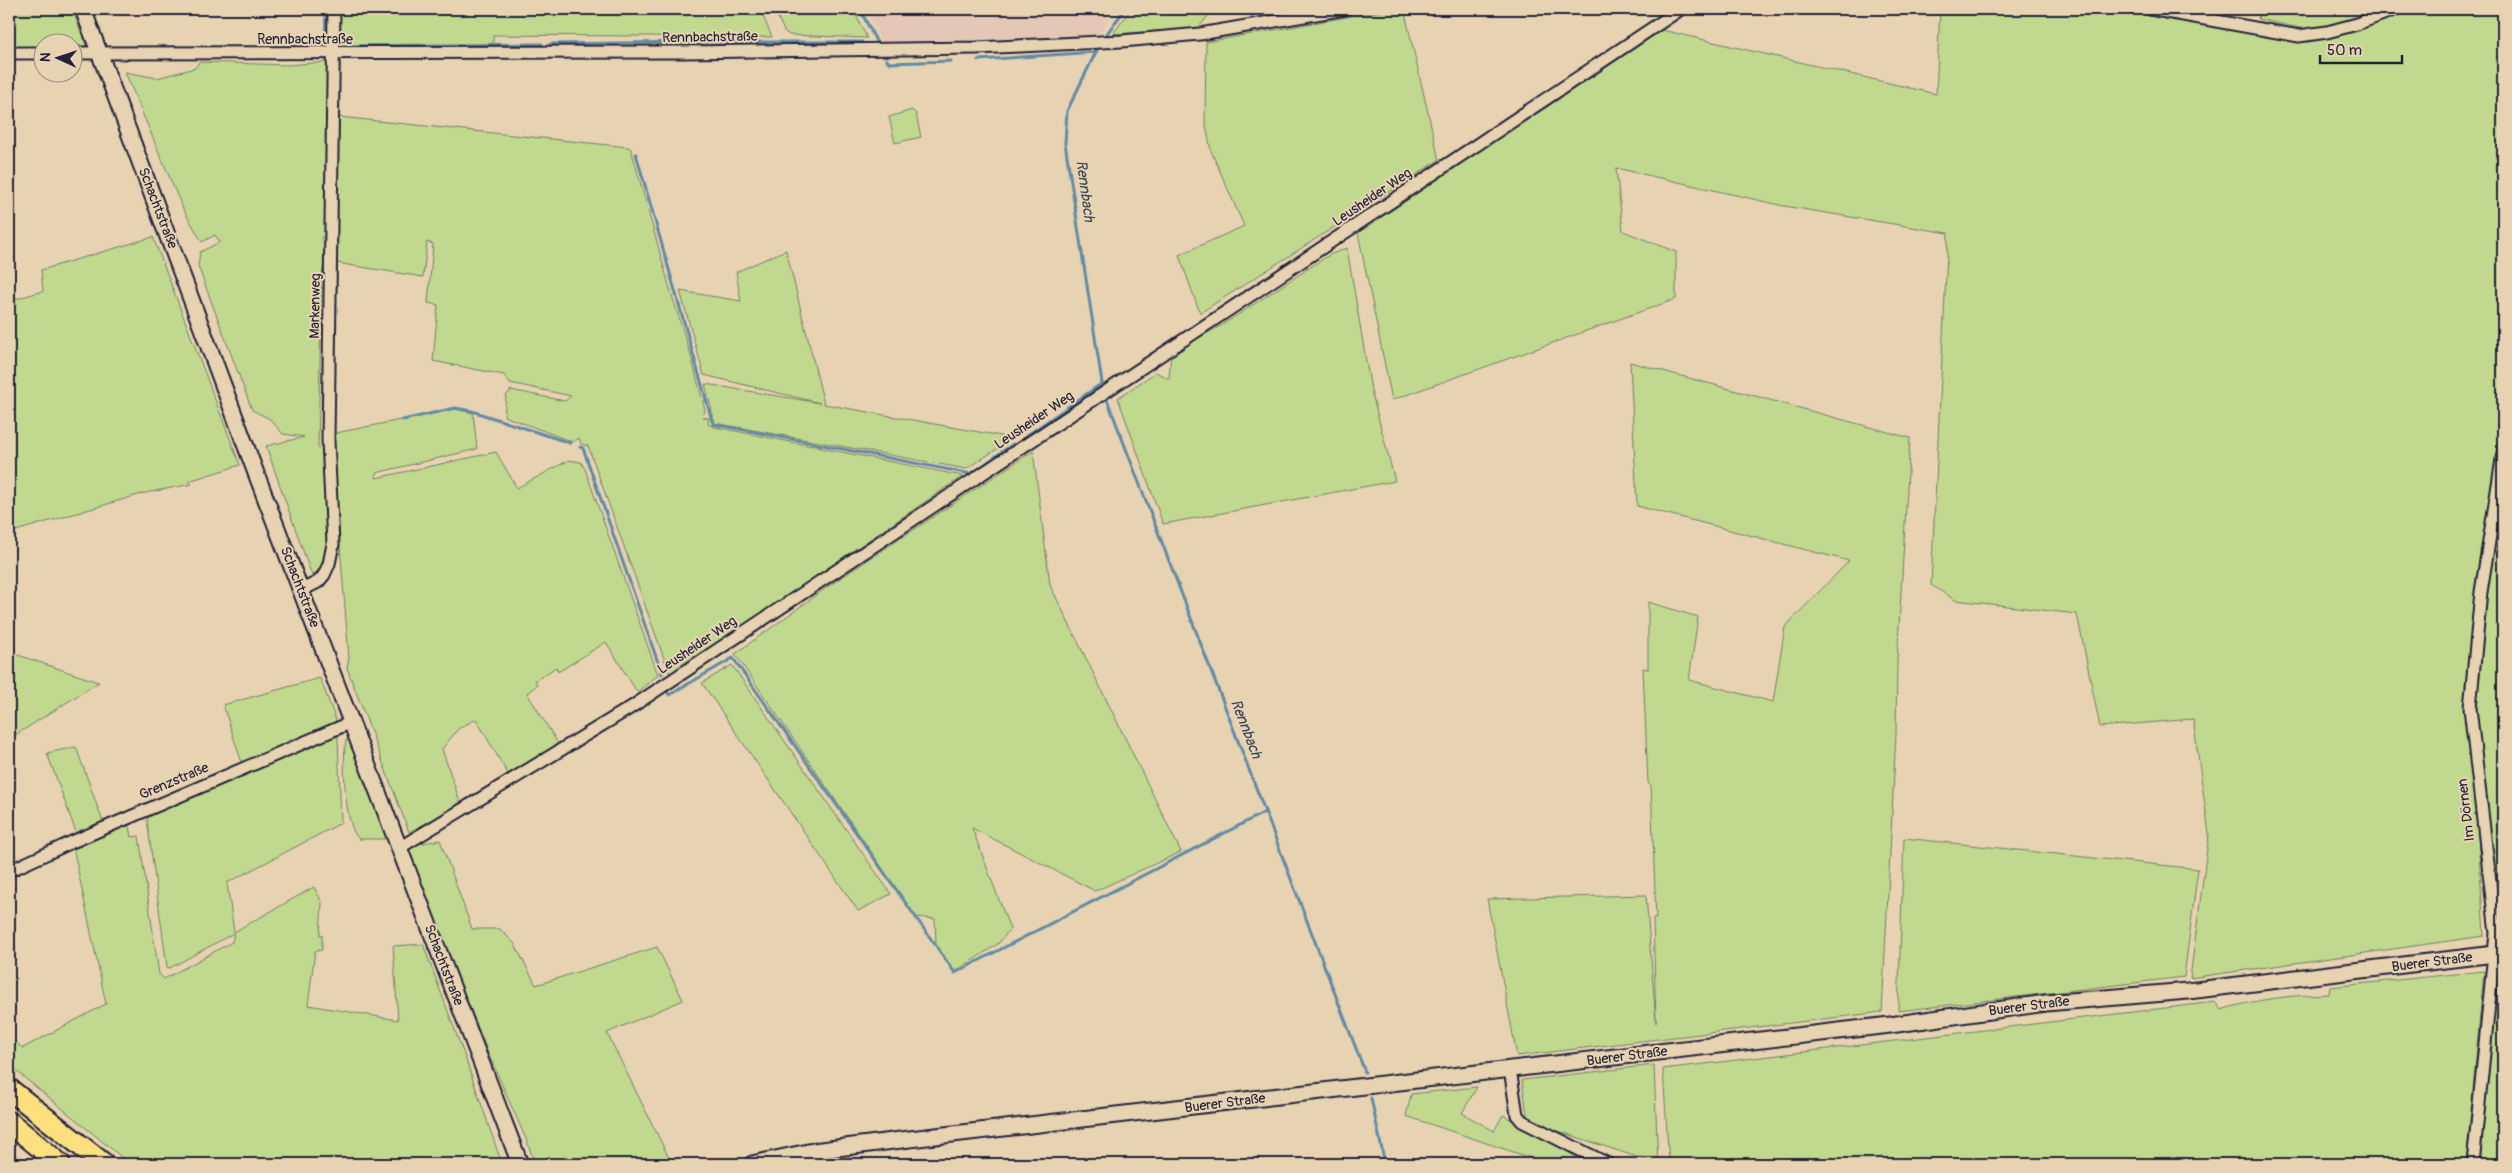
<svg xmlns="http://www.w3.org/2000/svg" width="2512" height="1173" viewBox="0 0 2512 1173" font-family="Pangolin,sans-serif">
	<rect width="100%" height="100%" fill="#e7d3b1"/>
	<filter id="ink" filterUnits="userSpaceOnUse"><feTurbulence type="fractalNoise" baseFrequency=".02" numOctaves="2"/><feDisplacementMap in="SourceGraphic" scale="10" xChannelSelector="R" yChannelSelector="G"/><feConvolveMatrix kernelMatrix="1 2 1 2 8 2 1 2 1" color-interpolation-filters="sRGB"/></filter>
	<g filter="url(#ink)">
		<polygon fill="#e5c7b7" points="866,9 1117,9 1097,36 884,46"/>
		<g fill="#c0d98f" stroke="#717e65">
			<polygon points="9,9 72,9 87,48 73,48 72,42 42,42 42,48 9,48"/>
			<polygon points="337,9 760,9 772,37 493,35 493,49 338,48"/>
			<polygon points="774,9 853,9 867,38 789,35 784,31"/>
			<polygon points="1131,9 1214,9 1198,28 1113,34"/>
			<polygon points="1392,9 1404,9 1439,160 1200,313 1179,255 1244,226 1211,151 1205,120 1206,42"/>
			<polygon points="1940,9 2150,9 2299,36 2396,9 2503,9 2503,925 2501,920 2471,717 2484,936 2190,978 2209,834 2193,719 2100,727 2077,614 1955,600 1931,585 1948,233 1784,206 1616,168 1623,231 1676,252 1676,299 1392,400 1358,233 1662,30 1936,94"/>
			<polygon points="2260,9 2388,9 2328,29 2300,28 2258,19"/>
			<polygon points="199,62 288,65 327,62 329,64 326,235 321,238 327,248 322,274 318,448 324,450 328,550 324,564 312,576 266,446 304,437 283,434 270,419 252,410 198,266 200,252 220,242 215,235 202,242 182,207 125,72 157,78 195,68"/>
			<polygon points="912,110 916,114 921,137 895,143 889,117"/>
			<polygon points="339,117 628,147 631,149 670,289 691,356 705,410 703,417 709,418 708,424 715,427 963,476 670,675 588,446 581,444 579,438 573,442 504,416 506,396 511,390 565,401 571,396 510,383 504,375 433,361 438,305 428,303 433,244 427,242 423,277 336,263"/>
			<polygon points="153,237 240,465 189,481 192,484 145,493 9,533 9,301 43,291 41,270"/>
			<polygon points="1347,248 1371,390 1395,481 1163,524 1118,398 1156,372 1169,379 1171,353 1222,325 1329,255"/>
			<polygon points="786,250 824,404 1001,436 1008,442 966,469 715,423 705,384 820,403 704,375 680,291 741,301 736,272"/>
			<polygon points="1630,362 1910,438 1897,661 1896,734 1882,1012 1517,1056 1487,899 1646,895 1656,1023 1653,918 1656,919 1651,785 1648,783 1643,668 1648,669 1648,602 1698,617 1689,680 1773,702 1785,627 1849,561 1637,506"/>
			<polygon points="455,409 473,413 477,449 376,473 376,478 496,452 517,488 569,460 581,462 585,469 658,675 637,692 606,642 558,672 556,667 535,681 537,685 527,693 559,745 509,776 476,719 458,729 442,749 461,805 409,832 347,668 349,658 331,434"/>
			<polygon points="1033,451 1050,585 1181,852 1095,891 972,828 1010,929 998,944 954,972 936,946 935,919 916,917 735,654 830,585"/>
			<polygon points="9,652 98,682 99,682 9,739"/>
			<polygon points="732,665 891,894 858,911 702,683"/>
			<polygon points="320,678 337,723 242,763 223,705"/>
			<polygon points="328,735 338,737 341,823 227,883 234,932 314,887 322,902 320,935 322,935 322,950 315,951 308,1005 398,1020 393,946 423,944 466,1060 502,1164 130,1164 9,1065 9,1038 23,1048 106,1004 73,847 128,821 131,837 139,836 159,974 164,979 232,942 234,933 170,968 167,967 147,820 152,813"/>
			<path d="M 346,740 L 353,741 L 388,836 L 386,839 L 359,839 C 344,827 342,759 346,740 Z"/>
			<polygon points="76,747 103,822 77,835 47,753"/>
			<polygon points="1904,838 2198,869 2184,977 1898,1011"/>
			<polygon points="440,840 472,929 500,929 514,943 536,985 657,947 683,1000 607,1033 672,1164 535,1164 526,1139 488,1053 406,846"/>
			<polygon points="2497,969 2503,969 2503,1164 2480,1164"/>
			<path d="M 2484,971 L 2466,1164 L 1669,1164 L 1663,1069 L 2215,1002 L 2221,1010 C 2256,999 2293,995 2329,994 L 2330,987 Z"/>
			<polygon points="1654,1065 1658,1164 1528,1121 1522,1080"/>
			<polygon points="1477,1087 1462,1113 1494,1131 1503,1115 1588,1164 1549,1164 1406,1116 1411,1094"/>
			<polygon points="9,1148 23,1164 9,1164"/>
		</g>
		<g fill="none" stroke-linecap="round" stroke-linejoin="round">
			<g stroke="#618ba5" stroke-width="3">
				<polyline points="326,9 325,46 327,46"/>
				<polyline points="860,9 878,45"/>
				<polyline points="1103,39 1125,9"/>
				<polyline points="698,42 862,42"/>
				<polyline points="550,44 690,42"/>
				<polyline points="338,46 542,44"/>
				<polyline points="1099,46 1067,111 1065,143 1103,389"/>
				<polyline points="886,59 889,63 951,61"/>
				<polyline points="978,60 1096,52"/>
				<polyline points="636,154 713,424 971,474 1013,444"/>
				<polyline points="1105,394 1365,1072"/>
				<polyline points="403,420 455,408 472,411 570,443"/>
				<polyline points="1026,436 1101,384"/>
				<polyline points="580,447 583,448 662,674"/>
				<polyline points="666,688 669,695 733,658 955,973 1265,812"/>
				<polyline points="1371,1098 1385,1164"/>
			</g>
			<g stroke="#22223b" stroke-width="15">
				<g id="street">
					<polyline points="2150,9 2299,36 2327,32 2357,24 2396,9"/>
					<polyline points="9,53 42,53"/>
					<polyline points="72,53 685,52 976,48 1122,41 1200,34 1345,9"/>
					<polyline points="302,590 318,582 324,575 329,564 333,544 328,440 334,9"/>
					<polyline points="399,848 630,708 1681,9"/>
					<polyline points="9,871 72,842 352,722"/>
					<polyline points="1510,1069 1517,1115 1522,1121 1608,1164"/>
					<polyline points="2473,1164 2496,933 2470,708 2481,592 2503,453"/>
				</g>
			</g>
			<g stroke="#22223b" stroke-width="19">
				<g id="secondary">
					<polyline points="83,9 254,468 520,1164"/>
					<polyline points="752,1164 813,1151 901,1140 1890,1025 2046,1003 2188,991 2503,953"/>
				</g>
			</g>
			<g stroke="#22223b" stroke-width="24">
				<g id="highway">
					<polyline points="9,1089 104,1164"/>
					<polyline points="9,1122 60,1164"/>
				</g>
			</g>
			<use href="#street" stroke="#e7d3b1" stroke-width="11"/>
			<use href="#secondary" stroke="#e7d3b1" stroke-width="15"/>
			<use href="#highway" stroke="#fce080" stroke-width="20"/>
		</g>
	</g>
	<g text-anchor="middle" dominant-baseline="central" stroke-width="4" stroke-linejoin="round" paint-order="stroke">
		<g font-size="14" fill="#22223b" stroke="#e7d3b1">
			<text transform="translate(710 37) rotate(-1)">Rennbachstraße</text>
			<text x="305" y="39">Rennbachstraße</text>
			<text transform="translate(1372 197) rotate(-34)">Leusheider Weg</text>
			<text transform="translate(158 208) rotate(69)">Schachtstraße</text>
			<text transform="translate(315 306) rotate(-89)">Markenweg</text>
			<text transform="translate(1034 420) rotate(-34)">Leusheider Weg</text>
			<text transform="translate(300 587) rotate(69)">Schachtstraße</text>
			<text transform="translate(697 645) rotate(-34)">Leusheider Weg</text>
			<text transform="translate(174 781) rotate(-23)">Grenzstraße</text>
			<text transform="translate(2466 810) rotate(-97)">Im Dörnen</text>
			<text transform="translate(2432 962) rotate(-7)">Buerer Straße</text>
			<text transform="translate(444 965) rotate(69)">Schachtstraße</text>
			<text transform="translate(2029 1006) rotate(-7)">Buerer Straße</text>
			<text transform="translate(1627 1056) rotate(-7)">Buerer Straße</text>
			<text transform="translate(1225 1103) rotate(-7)">Buerer Straße</text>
		</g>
		<g font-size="15" font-style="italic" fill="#37455e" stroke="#e7d3b1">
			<text transform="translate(1085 191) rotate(82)">Rennbach</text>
			<text transform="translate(1246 729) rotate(69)">Rennbach</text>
		</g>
	</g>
	<rect width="2512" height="1173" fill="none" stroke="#e7d3b1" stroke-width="30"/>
	<rect x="15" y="15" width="2482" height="1143" fill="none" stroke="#22223b" stroke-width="2" filter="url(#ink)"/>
	<g transform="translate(58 58) rotate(273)"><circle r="24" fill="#e7d3b1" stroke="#988c82"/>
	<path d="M0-4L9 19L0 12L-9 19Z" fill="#22223b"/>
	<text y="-8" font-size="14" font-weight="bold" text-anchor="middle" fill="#22223b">N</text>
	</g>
	<path d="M2320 55v8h82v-8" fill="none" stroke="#22223b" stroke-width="2.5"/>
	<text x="2327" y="55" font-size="15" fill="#22223b" stroke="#e7d3b1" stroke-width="4" paint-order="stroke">50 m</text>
</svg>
